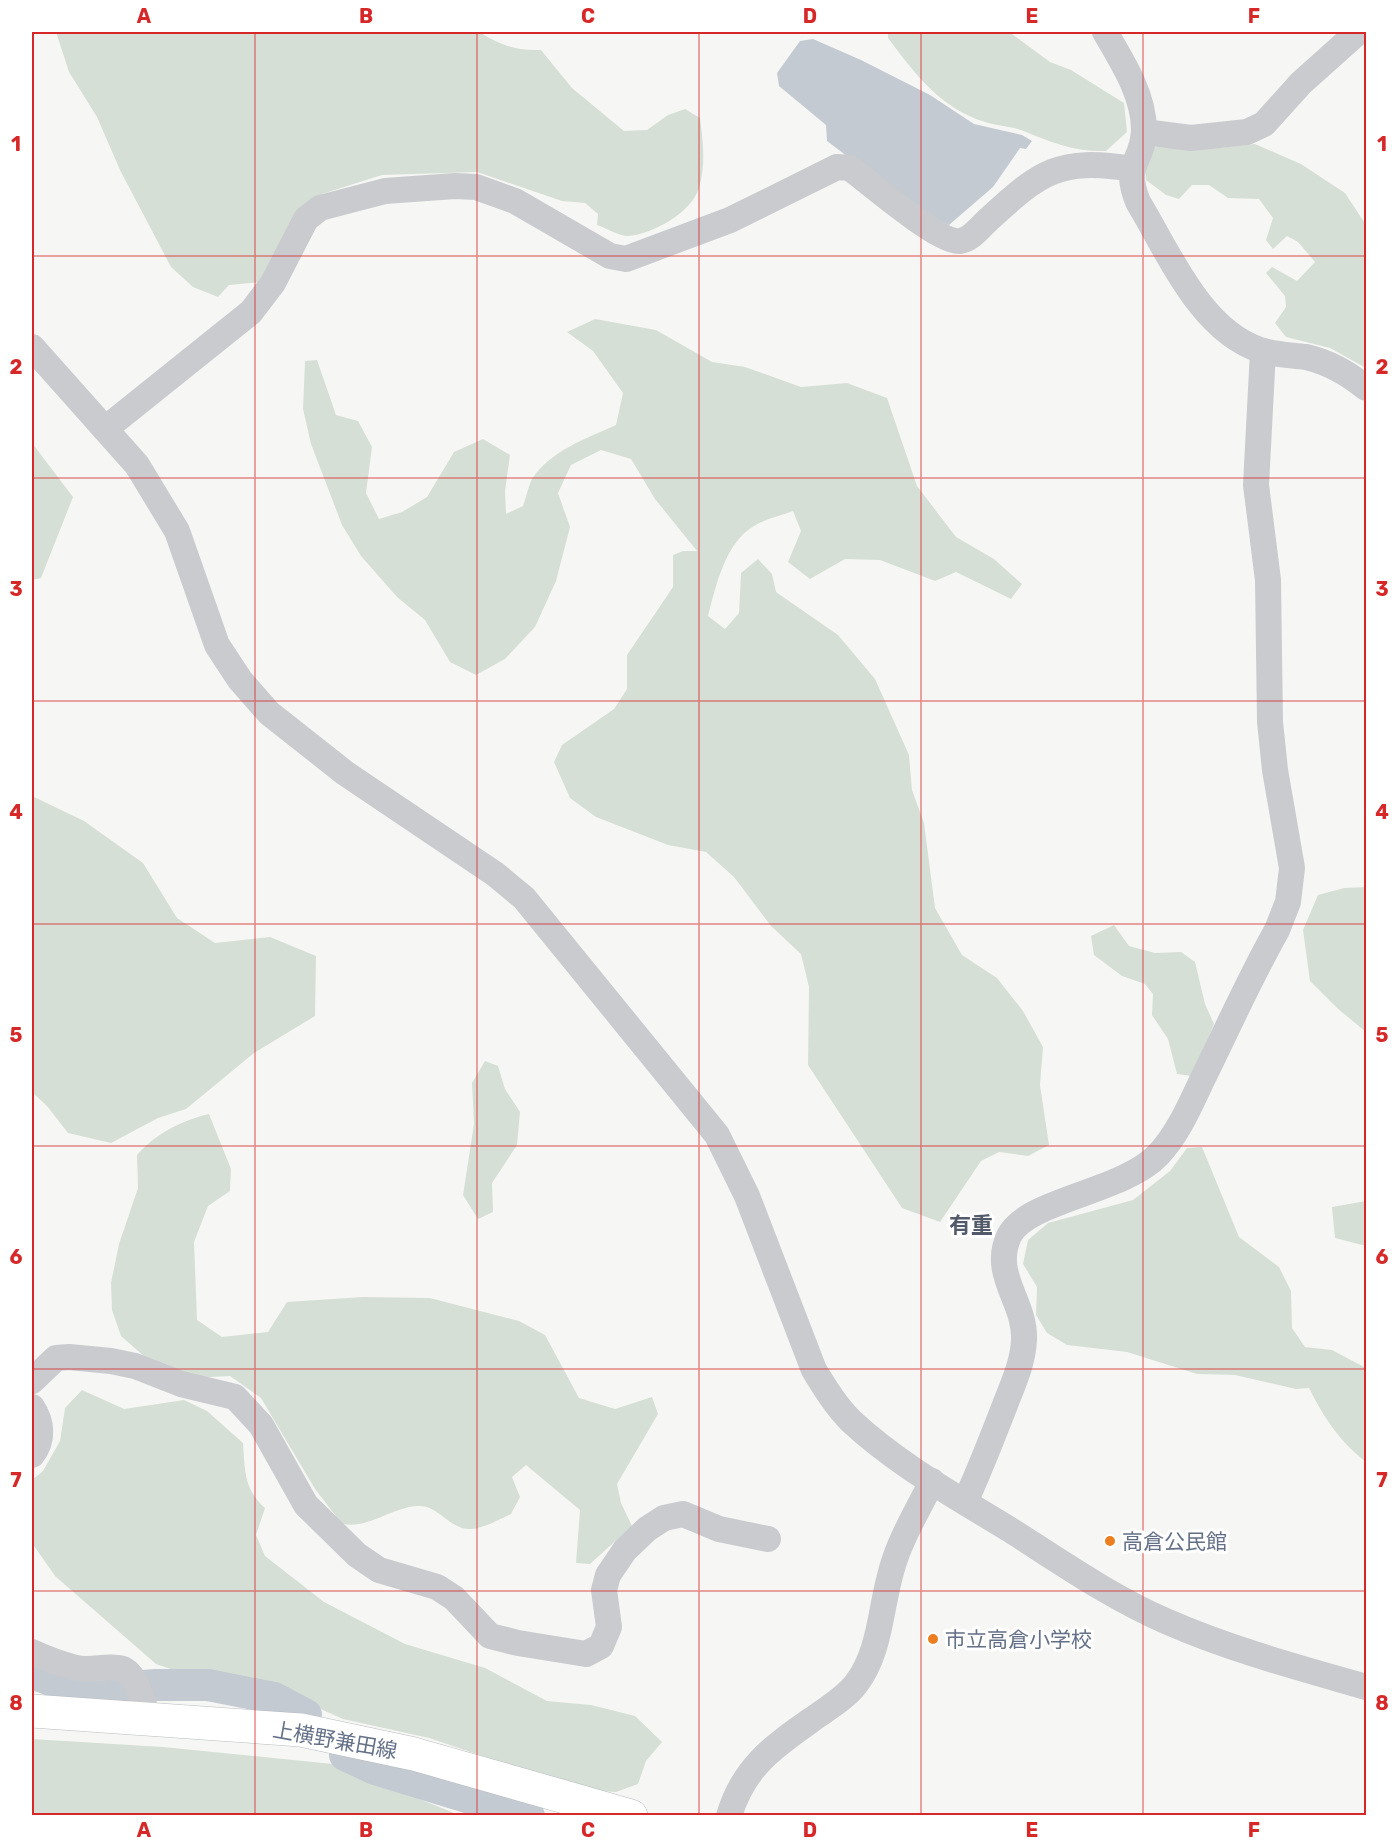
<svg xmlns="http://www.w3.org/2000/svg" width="1398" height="1847" viewBox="0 0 1398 1847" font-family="Rubik,'Noto Sans JP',sans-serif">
	<rect width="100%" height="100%" fill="#f6f7f4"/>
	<g fill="#d6dfd5">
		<path d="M 56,32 L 479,32 C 500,45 516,51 541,50 L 572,88 L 624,131 L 647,130 L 668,115 L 685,109 L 700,118 C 703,141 706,164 699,188 C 691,213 653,234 628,236 C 619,236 606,228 597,225 L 598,214 L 585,203 L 562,201 L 477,172 L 382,175 L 322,194 L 306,211 L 263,282 L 229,285 L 218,297 L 193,287 L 171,267 L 120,170 L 97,117 L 69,72 Z"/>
		<path d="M 888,32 L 1009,32 L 1050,62 L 1071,70 L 1124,103 L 1127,132 L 1106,151 C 1074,152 1050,142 1021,130 C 1010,126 997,126 985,122 C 940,108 915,74 888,38 Z"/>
		<polygon points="1255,144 1301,164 1345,193 1366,225 1366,368 1330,348 1286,337 1275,323 1286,307 1285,296 1266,273 1272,267 1297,281 1315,262 1298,242 1287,236 1273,249 1266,240 1273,218 1259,199 1228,198 1209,185 1192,185 1179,199 1166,195 1146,180 1145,167 1152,147 1219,148"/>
		<path d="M 595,319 L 656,330 L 712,362 L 745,367 L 801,387 L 847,383 L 887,398 L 917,486 L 956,537 L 994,559 L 1022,584 L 1011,599 L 956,572 L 935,581 L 880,560 L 845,559 L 810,579 L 788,562 L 801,531 L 793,511 C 780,516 765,519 754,526 C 725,543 716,586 708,616 L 725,629 L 739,613 L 741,573 L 758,559 L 772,574 L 776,592 L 838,635 L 875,679 L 909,755 L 912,790 L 924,823 L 935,908 L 962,955 L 997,978 L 1023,1011 L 1043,1047 L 1040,1085 L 1049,1145 L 1028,1156 L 999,1152 L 981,1161 L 940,1222 L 902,1208 L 808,1065 L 809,987 L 801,954 L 771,926 L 734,877 L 706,852 L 668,845 L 596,817 L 570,798 L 554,762 L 562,745 L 614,709 L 627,689 L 627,655 L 673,587 L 673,555 L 683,551 L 697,551 L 655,499 L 631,459 L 601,450 L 571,465 L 558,493 L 570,527 L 556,581 L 535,627 L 505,659 L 476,675 L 450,662 L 425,620 L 397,597 L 361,556 L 342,525 L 311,444 L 303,409 L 305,361 L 317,360 L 336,415 L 358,421 L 372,447 L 366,493 L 379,519 L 402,512 L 427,497 L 454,452 L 483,439 L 510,455 L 505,491 L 506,514 L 523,506 C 526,498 528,487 532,479 C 550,451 587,438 616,425 L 623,393 L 593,351 L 567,332 Z"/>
		<polygon points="32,443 73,497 41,578 32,580"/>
		<polygon points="32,796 84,821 143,863 177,918 215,943 270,937 316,956 315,1016 254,1053 186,1109 158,1118 111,1143 68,1133 47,1106 32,1092"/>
		<polygon points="1366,887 1366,1032 1337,1008 1310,981 1303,930 1318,895 1344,888"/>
		<polygon points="1114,925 1129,946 1155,953 1181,952 1195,962 1205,1004 1214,1024 1192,1076 1177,1074 1168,1039 1152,1015 1153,994 1145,984 1122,976 1094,955 1091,936"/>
		<polygon points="485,1061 498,1066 505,1089 520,1112 517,1145 492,1183 493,1212 478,1219 463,1195 474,1124 472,1083"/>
		<path d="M 209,1114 L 231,1169 L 230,1191 L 208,1206 L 194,1242 L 197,1320 L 222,1337 L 268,1332 L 287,1302 L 363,1297 L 430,1298 L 519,1321 L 545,1335 L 579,1398 L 615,1409 L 652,1397 L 658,1414 L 617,1484 L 621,1503 L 632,1526 L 590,1564 L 576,1563 L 580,1510 L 526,1465 L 512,1477 L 520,1497 L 511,1514 C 500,1519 484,1528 472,1529 C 450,1531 439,1504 417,1506 C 390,1508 369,1529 342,1524 L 315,1489 L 261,1398 L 230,1376 L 192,1378 L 154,1365 L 121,1336 L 112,1310 L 111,1283 L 119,1244 L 138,1188 L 137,1155 C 156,1133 181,1121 209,1114 Z"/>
		<path d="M 1202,1147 L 1239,1237 L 1279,1267 L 1291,1291 L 1292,1328 L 1305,1347 L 1332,1350 L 1366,1368 L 1366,1462 C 1340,1442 1324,1418 1309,1388 L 1296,1389 L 1235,1375 L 1197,1374 L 1127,1352 L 1067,1345 L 1047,1333 L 1036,1315 L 1037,1287 L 1023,1264 L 1028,1240 L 1048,1223 L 1133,1200 L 1170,1171 L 1187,1148 Z"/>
		<polygon points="1366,1201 1366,1246 1335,1238 1332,1207"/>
		<path d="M 82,1390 L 124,1409 L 184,1400 L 207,1411 L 243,1443 C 245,1471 244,1489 265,1508 L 256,1535 L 265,1556 L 324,1602 L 405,1644 L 485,1668 L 547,1701 L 591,1705 L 635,1716 L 662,1742 L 646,1761 L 638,1784 L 616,1792 L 584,1790 L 429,1738 L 343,1719 L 289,1695 L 239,1679 L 179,1672 L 156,1664 L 55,1576 L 32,1543 L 32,1480 L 43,1471 L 60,1441 L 65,1408 Z"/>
		<polygon points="32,1739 163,1747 333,1764 459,1815 32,1815"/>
	</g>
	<polygon fill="#c3cad2" points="813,39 861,60 930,95 974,124 1022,135 1032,141 1026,149 1020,148 993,187 949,225 922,213 827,141 826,125 779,86 777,73 800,41"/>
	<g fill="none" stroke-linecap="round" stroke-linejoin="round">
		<g stroke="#c3cad2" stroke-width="32">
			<polyline points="32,1673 56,1682 105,1689 156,1685 208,1685 274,1698 306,1715"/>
			<polyline points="345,1755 375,1769 529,1816"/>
		</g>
		<g stroke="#b9bcc1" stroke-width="34">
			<polyline id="major" points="32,1711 301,1730 414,1754 631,1816"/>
		</g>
		<g stroke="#c9cbcf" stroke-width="26">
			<path d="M 1105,32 C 1122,61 1144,95 1144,130 C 1143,164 1122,162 1138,202 C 1169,253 1200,330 1260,350 C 1275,355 1291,355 1306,357 C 1328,362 1349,374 1366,388"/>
			<polyline points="1144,132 1191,138 1247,132 1264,124 1301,83 1358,32"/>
			<path d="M 32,347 L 137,465 L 177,531 L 217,645 L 240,680 L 269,713 L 345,773 L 495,874 L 524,898 L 717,1135 L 747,1196 L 814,1370 C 825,1388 836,1406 851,1421 C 898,1465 957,1497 1012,1531 C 1062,1563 1114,1599 1168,1622 C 1232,1650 1300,1668 1366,1687"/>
			<path d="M 105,429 L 251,312 L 273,283 L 306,219 L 320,208 L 385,191 L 455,186 L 476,187 L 515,201 L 610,256 L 626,259 L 730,220 L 837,167 L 850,168 C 868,182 941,244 960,241 C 971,240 981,226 989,219 C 1040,172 1059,157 1132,169"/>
			<polyline points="32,1381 56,1358 69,1357 111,1361 135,1366 181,1384 235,1397 261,1425 306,1505 357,1555 379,1570 437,1587 454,1598 490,1636 518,1643 586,1654 601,1646 609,1627 604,1590 608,1575 625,1550 647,1529 664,1518 683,1514 719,1529 768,1539"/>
			<path d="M 32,1407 C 42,1422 44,1440 32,1455"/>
			<path d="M 965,1502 C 980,1470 992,1438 1005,1405 C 1013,1384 1023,1363 1024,1340 C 1026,1302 991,1275 1009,1236 C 1026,1200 1123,1192 1158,1155 C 1180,1132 1192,1100 1206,1072 C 1229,1025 1251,976 1277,930 L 1288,902 L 1292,868 L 1275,770 L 1270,722 L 1268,580 L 1256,485 L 1263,351"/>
			<path d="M 32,1652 C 45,1658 61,1664 76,1668 C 90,1671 104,1666 118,1668 C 136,1669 144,1703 147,1718"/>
			<path d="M 729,1816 C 744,1765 776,1745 817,1716 C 830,1707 846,1697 856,1684 C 883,1649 880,1600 895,1559 C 904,1531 920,1507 932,1481"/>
		</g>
		<use href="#major" stroke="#fff" stroke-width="33"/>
	</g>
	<path fill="none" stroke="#d62828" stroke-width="1.5" stroke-opacity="0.55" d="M 255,32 L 255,1816M 477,32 L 477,1816M 699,32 L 699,1816M 921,32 L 921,1816M 1143,32 L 1143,1816M 32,256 L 1366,256M 32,478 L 1366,478M 32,701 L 1366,701M 32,924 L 1366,924M 32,1146 L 1366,1146M 32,1369 L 1366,1369M 32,1591 L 1366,1591"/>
	<g fill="#ec7e1f" stroke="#fff" stroke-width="2">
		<circle cx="1110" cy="1541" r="6"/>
		<circle cx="933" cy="1639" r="6"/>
	</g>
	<g text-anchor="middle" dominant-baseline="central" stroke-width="6" stroke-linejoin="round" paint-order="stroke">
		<g font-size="21" fill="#647087" stroke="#fff" text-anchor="start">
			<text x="1122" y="1541">高倉公民館</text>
			<text x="945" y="1639">市立高倉小学校</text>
		</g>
		<g font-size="21" fill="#647087" stroke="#fff">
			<text transform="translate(335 1740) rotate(10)">上横野兼田線</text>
		</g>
		<g font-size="22" font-weight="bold" fill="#535b6b" stroke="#fff">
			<text x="971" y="1225">有重</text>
		</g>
	</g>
	<rect width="1398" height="1847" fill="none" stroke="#ffffff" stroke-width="66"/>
	<rect x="33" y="33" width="1332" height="1781" fill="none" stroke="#d62828" stroke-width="2"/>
	<g font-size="20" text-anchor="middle" font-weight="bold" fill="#d62828">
		<text x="144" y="23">A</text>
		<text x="366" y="23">B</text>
		<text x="588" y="23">C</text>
		<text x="810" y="23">D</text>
		<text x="1032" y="23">E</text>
		<text x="1254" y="23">F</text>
		<text x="16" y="151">1</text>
		<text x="1382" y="151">1</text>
		<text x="16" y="374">2</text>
		<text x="1382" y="374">2</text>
		<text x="16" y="596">3</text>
		<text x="1382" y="596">3</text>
		<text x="16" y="819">4</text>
		<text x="1382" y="819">4</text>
		<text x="16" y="1042">5</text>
		<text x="1382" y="1042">5</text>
		<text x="16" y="1264">6</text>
		<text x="1382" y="1264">6</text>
		<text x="16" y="1487">7</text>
		<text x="1382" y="1487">7</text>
		<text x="16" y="1710">8</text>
		<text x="1382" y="1710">8</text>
		<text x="144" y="1837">A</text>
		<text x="366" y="1837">B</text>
		<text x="588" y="1837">C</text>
		<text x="810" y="1837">D</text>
		<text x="1032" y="1837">E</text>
		<text x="1254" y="1837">F</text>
	</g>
</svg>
